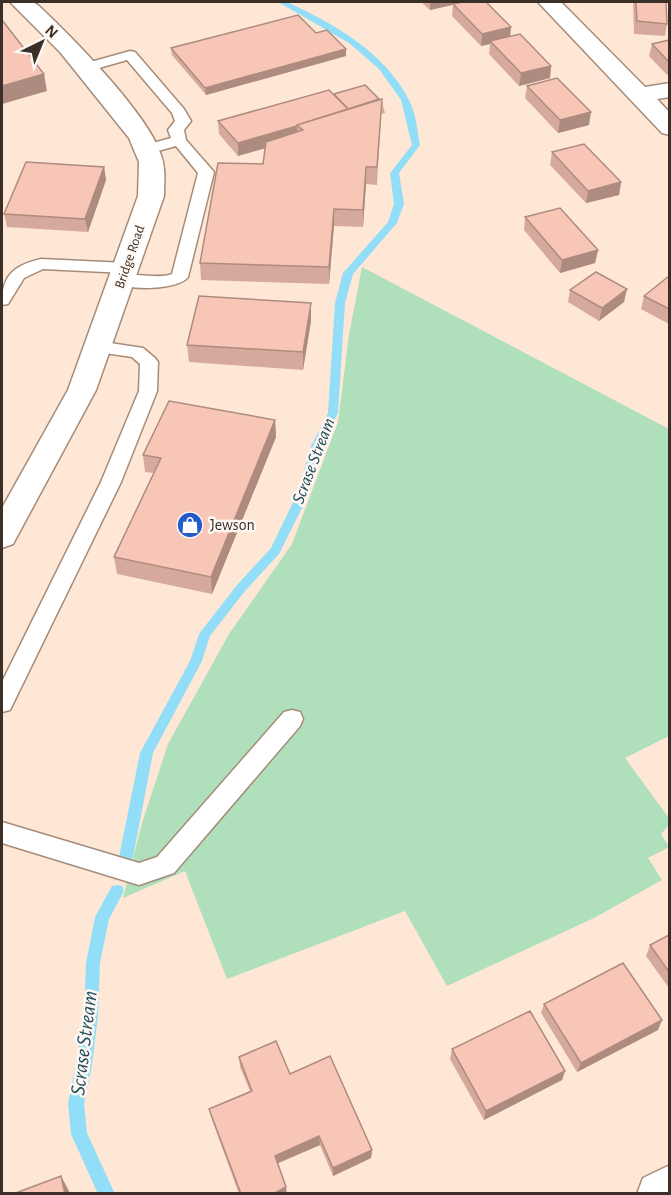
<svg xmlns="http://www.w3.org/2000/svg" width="671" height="1195" viewBox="0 0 671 1195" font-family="'Alegreya Sans',sans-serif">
	<rect width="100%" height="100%" fill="#ffe7d6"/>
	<polygon fill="#afdfbb" points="362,267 669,429 669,736 625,758 669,818 669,825 661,834 669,847 648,858 662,880 594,918 447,986 405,911 227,979 185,871 123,898 142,823 168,744 229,634 292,544 338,422 349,335"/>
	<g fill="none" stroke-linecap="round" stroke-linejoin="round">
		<g fill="#92def8" fill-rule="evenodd">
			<path d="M 278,2 L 287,2 C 334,24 384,51 409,100 C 416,113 417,130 420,145 L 399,173 L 404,204 L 397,223 L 353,274 L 345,303 L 338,413 L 321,446 L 310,492 L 279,554 L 245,591 L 210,636 L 202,661 L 153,753 L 133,857 L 131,861 L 126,863 L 121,861 L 119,857 L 140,753 L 190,661 L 199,634 L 237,585 L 271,548 L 298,492 L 311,446 L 328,413 L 335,303 L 343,273 L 388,222 L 394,204 L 390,173 L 412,145 L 401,100 L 379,69 L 349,43 Z"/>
			<polygon points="117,885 122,886 124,891 109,919 100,963 98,1015 92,1065 84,1103 87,1133 115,1194 98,1194 71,1134 68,1103 76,1065 84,1015 86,963 95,917 112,886"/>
		</g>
		<g stroke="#a68c78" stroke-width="3">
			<g id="lane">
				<path d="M 130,51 L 135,52 L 184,109 L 191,121 L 184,130 L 186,140 L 214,172 L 188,277 C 179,290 123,292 113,280 C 123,268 156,281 172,274 L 198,173 L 176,146 L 147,154 L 139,149 L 142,146 L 171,138 L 168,130 L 175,121 L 172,113 L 127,60 L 85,72 L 78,68 L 80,65 Z"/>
				<path d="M 41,259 L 126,263 L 134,268 L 126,273 L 43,269 L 24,278 L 8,304 L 2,305 C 2,276 12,266 41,259 Z"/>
				<polygon points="97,341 143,348 155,358 158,362 157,391 121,482 10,710 2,712 2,682 101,482 139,391 140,364 132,357 91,351 88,347"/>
				<polygon points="292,710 300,712 303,719 300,726 174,873 139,885 2,843 2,822 139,863 157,857 284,712"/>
			</g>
		</g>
		<g stroke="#a68c78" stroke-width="3">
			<g id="street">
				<path d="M 10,2 L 33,2 L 39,6 C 71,36 149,115 161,155 C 166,168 164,182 164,196 L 96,390 L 13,544 L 2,548 L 2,508 L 68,390 L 138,196 L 139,162 L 129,138 L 60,52 Z"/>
				<polygon points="538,2 561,2 645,87 670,83 670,97 657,99 670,113 670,135 662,133"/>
			</g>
		</g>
		<g stroke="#a68c78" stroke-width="3">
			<polygon id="secondary" points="670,1165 670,1194 637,1194 643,1178"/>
		</g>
		<use href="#lane" fill="#fff" fill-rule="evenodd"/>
		<use href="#street" fill="#fff" fill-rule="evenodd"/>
		<use href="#secondary" fill="#fff" fill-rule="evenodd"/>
	</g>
	<g fill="#d5aa9d">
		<polygon points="421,2 456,2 456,3 510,36 551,66 550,78 519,86 489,54 490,44 481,46 452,16 453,5 430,10"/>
		<polygon points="633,2 666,2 667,24 665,36 634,34"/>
		<polygon points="669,40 669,74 667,75 649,56 652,44"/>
		<polygon points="171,48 346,49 346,56 206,95 172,55"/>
		<polygon points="527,86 589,125 558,133 525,98"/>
		<polygon points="334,94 382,102 385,113 381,114 377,185 366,184 363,227 334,226 329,284 201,280 200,263 263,164 265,148 238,156 219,134 218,121"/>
		<polygon points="552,152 621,182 619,195 586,203 550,165"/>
		<polygon points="104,167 106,180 88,232 7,227 4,214"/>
		<polygon points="525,217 598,250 595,263 560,273 524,230"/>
		<polygon points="669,276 669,324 641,309 644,296"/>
		<polygon points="570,290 624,302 599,321 568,302"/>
		<polygon points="311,321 303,370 189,362 187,345"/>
		<polygon points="275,420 276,437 212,594 117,574 114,557 154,473 145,472 143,455"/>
		<polygon points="669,935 669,988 646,956 650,945"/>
		<polygon points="544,1004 658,1030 577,1072 541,1013"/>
		<polygon points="452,1049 565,1071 562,1080 484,1120 450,1059"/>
		<polygon points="239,1057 290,1074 372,1150 371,1158 333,1176 320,1145 277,1164 287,1194 239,1194 211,1117 209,1109 250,1091 240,1067"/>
	</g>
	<g fill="#ae8b7f">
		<polygon points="430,2 456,2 456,4 430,10"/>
		<polygon points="511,27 510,39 490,41 490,44 481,46 482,34"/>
		<polygon points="346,49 346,56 206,95 205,88"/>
		<polygon points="551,66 550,78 519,86 521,73"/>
		<polygon points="44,74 47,91 2,104 2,86"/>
		<polygon points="591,112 589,125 558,133 560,120"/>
		<polygon points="297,126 297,139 238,156 238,143"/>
		<polygon points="104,167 106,180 88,232 85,219"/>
		<polygon points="366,167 366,184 363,227 363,210"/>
		<polygon points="621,182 619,195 586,203 588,191"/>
		<polygon points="334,209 334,226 329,284 329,267"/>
		<polygon points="598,250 595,263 560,273 562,260"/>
		<polygon points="627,289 624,302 599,321 602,308"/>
		<polygon points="311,303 311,321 303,370 303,352"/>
		<polygon points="275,420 276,437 212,594 211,577"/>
		<polygon points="662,1020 658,1030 577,1072 581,1063"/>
		<polygon points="565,1071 562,1080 484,1120 486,1111"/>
		<polygon points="319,1136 320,1145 275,1164 275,1156"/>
		<polygon points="372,1150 371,1158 333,1176 333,1168"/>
		<polygon points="61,1176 69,1191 69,1194 65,1194"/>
		<polygon points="286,1187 287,1194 273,1194"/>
	</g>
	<g fill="#f8c6b6" stroke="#ae8b7f" stroke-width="1.5">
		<polygon points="463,2 486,2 511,27 482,34 453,4"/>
		<polygon points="636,2 666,2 667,24 637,21"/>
		<polygon points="298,15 316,33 327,30 346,49 205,88 171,48"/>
		<polygon points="2,20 44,74 2,86"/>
		<polygon points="520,34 551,66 521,73 490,41"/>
		<polygon points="669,40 669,62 652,44"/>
		<polygon points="557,78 591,112 560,120 527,86"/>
		<polygon points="365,85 379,99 348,109 334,94"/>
		<polygon points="329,90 348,109 297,125 297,126 238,143 218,121"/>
		<polygon points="382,99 377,167 366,167 363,210 334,209 329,267 200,263 218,163 263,164 266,142 303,130 297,125"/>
		<polygon points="584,144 621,182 588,191 552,152"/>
		<polygon points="26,162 104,167 85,219 4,214"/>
		<polygon points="560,208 598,250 562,260 525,217"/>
		<polygon points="596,272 627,289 602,308 570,290"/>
		<polygon points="669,276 669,309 644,296"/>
		<polygon points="199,296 311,303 303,352 187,345"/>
		<polygon points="169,401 275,420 211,577 114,557 161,458 143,455"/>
		<polygon points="669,935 669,972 650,945"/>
		<polygon points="623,963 662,1020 581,1063 544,1004"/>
		<polygon points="530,1011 565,1071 486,1111 452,1049"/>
		<polygon points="276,1041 290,1074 330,1056 372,1150 333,1168 319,1136 275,1156 286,1187 273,1194 241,1194 209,1109 252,1091 239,1057"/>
		<polygon points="61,1176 65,1194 13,1194"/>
	</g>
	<defs>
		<g id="shop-disc" transform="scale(1.35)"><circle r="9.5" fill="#245bc8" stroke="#fef8f4"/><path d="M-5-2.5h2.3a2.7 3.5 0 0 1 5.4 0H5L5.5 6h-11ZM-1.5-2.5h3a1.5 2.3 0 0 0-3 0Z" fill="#fff"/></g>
	</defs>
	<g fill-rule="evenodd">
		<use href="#shop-disc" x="190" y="525"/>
	</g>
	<g text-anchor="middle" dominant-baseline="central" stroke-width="5" stroke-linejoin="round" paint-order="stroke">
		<g font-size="14" fill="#3b3028" stroke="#fef8f4">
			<text transform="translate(130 257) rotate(-71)">Bridge Road</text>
		</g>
		<g font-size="16" fill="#3b3028" stroke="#fef8f4" text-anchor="start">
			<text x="210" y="525">Jewson</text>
		</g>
		<g font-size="18" font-style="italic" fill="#214d5b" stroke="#fef8f4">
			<text transform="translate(314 461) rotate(-69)">Scrase Stream</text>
		</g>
		<g font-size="21" font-style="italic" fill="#214d5b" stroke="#fef8f4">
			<text transform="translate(84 1043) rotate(-83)">Scrase Stream</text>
		</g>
	</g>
	<rect width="671" height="1195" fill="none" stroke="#3b3028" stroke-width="6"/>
	<g transform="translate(42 42) rotate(43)" stroke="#fef8f4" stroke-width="4.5" paint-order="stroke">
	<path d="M0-4.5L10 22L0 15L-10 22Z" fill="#3b3028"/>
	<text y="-9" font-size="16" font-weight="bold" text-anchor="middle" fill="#3b3028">N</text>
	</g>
</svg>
